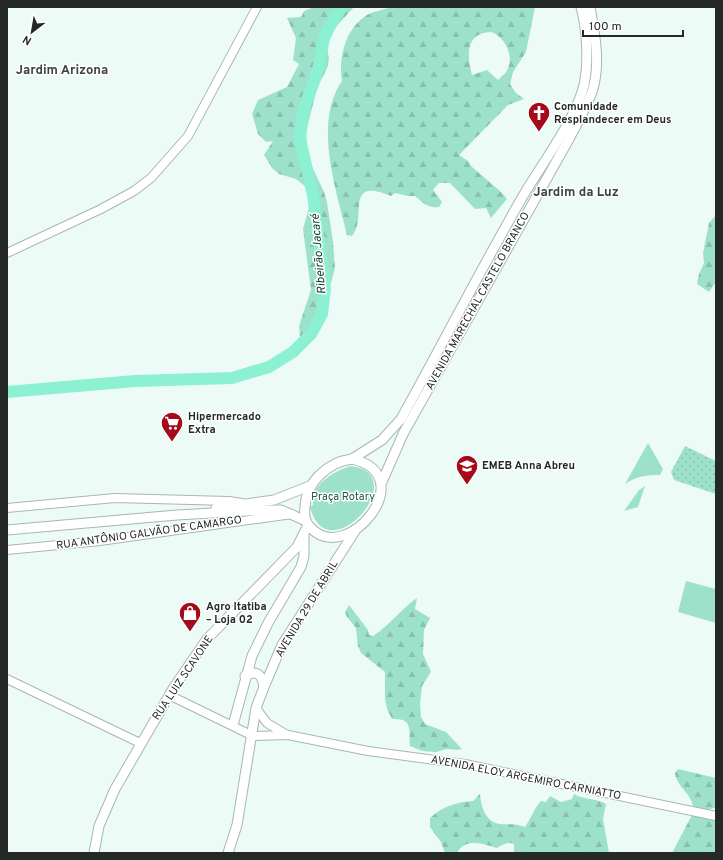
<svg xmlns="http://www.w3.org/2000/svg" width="723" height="860" viewBox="0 0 723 860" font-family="Overpass,sans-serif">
	<defs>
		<pattern id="grass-dots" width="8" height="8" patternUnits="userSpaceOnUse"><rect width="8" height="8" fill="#9de1cb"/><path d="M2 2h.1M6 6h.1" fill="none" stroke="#87c1ae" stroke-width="1.8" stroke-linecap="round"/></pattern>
		<pattern id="forest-firs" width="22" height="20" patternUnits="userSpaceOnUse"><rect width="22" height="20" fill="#9de1cb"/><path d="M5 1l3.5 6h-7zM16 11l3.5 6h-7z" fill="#87c1ae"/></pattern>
	</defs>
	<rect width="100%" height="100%" fill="#edfbf6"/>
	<polygon fill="url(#grass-dots)" points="685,446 716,461 716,494 674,480 671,472"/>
	<g fill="url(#forest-firs)" fill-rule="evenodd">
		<polygon points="314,7 354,7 334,29 329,40 327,49 329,58 328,66 317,88 306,132 308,158 324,192 327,202 333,242 335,268 321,318 310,333 300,337 299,326 311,290 303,229 310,204 309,195 306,187 296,179 279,174 273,169 264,155 273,141 266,142 258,134 252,114 258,100 287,87 299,64 293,60 296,38 287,18 301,17 304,11"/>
		<path d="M 391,7 L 535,7 L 526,52 L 513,72 L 510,84 L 516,93 L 524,99 L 508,105 L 459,155 L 468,161 L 471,166 L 501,192 L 507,199 L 491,218 L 486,208 L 475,209 L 450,183 L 439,183 L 433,190 L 442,202 L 439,207 C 429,209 422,202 415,196 L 408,196 L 395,193 L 391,196 C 343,176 368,218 352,236 L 347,235 C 336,189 313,123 342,81 C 338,57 346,28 367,15 C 374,11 383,10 391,7 ZM 491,32 C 504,36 514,55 508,68 C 507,73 501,77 498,80 L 487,70 L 472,75 C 467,56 465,33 491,32 Z"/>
		<polygon points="716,215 716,282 709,292 697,284 699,274 704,263 703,253 709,223"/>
		<path d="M 417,598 L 415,609 L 430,618 L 424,630 L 423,654 L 431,672 L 422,686 L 420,704 L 421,717 L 425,724 L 446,732 L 462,749 L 458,750 L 447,749 L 436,752 L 422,751 L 410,746 C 409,729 413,718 392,719 L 387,709 L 385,698 L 385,672 L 361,653 L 358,646 L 356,628 L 347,617 L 345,612 L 349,605 L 368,630 L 369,635 L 373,636 C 390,625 401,609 417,598 Z"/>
		<path d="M 678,769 L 716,778 L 716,807 L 708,810 L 716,815 L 716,853 L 672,853 L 693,813 C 696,795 677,789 675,773 Z"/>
		<path d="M 480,794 C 481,806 485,822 500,824 C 511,825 514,823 525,827 C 531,819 534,808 541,801 L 546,802 L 550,796 L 561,802 L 572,799 L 574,794 C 584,800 596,798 606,804 L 603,819 L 609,853 L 514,853 L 514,844 C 508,841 502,845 497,848 C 484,844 465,837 457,853 L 445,853 L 441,842 L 430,827 L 430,818 C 442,807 456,802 473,801 Z"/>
	</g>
	<g fill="#9de1cb">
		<path d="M 648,443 L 663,469 L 660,475 C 647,475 637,476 625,484 Z"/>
		<path d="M 350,466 C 416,473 327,575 310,507 L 313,505 C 311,484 333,472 350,466 Z"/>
		<polygon points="645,486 638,507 624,511 639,490"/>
		<polygon points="686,581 716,589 716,623 678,612"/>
	</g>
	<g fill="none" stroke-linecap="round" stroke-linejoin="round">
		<polyline stroke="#8bf1d2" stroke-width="12" points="7,392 135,381 232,378 269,367 293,352 311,334 322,314 325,289 313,195 300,139 303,112 318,70 324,38 335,16 342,7"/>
		<g stroke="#a9b6b1" stroke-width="10">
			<g id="secondary">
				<polyline points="7,253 101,209 134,191 151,178 188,136 257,7"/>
				<polyline points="7,508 115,498 229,501 242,503"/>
				<polyline points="7,550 100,541 292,514"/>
				<polyline points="7,679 140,743"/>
				<polyline points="169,695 253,736 288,735 368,751 465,764 716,816"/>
				<polyline points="256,708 267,723 287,735"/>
			</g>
		</g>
		<g stroke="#a9b6b1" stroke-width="11">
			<g id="primary">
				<path d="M 352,459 L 382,440 L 401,419 C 442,345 481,269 523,196 C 541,165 576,119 584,85 C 589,61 587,30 581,7"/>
				<path d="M 352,459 C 423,475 346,568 310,527 C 305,522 304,515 305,507 C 306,482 328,462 352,459 Z"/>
				<path d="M 382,482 L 403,434 L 569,139 C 577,124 586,108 592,92 C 601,65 595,34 590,7"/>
				<polyline points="216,508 274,500 312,485"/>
				<polyline points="7,530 177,515 266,510 281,510 306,521"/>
				<path d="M 245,676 C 257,669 262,675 264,687"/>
				<polyline points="233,725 252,656 268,623 301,567 304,556 304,536"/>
				<polyline points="94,853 99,826 115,789 174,687 207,639 297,547 308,525"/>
				<polyline points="228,853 237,825 256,708 264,687 282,645 355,531"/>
			</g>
		</g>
		<use href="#secondary" stroke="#fff" stroke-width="8"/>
		<use href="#primary" stroke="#fff" stroke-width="9"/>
	</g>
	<defs>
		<g id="church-pin" transform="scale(1.15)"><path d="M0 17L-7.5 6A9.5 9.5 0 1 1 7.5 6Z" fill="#a40a19" stroke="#fff"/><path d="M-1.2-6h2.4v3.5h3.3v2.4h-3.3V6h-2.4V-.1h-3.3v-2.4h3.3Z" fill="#fff"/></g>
		<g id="supermarket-pin" transform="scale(1.15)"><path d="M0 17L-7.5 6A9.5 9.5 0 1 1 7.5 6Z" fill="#a40a19" stroke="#fff"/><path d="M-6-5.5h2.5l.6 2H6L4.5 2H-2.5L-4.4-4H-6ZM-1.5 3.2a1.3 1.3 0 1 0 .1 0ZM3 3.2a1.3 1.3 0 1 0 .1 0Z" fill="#fff"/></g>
		<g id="school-pin" transform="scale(1.15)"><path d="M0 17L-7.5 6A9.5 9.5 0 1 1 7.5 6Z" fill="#a40a19" stroke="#fff"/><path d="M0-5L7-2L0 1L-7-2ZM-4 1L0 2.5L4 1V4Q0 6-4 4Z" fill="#fff"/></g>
		<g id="shop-pin" transform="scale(1.15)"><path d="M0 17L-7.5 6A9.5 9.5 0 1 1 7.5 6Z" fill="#a40a19" stroke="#fff"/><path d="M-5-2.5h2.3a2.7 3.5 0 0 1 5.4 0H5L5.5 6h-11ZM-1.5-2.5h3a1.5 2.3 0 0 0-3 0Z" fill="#fff"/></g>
	</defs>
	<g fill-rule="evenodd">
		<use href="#church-pin" x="539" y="113"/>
		<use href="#supermarket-pin" x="172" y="423"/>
		<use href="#school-pin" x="467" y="466"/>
		<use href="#shop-pin" x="190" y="613"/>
	</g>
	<g text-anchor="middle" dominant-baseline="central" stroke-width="3" stroke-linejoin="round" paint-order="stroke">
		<g font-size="11" font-weight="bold" fill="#242927" stroke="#fff" text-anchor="start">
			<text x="554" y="107">Comunidade<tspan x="554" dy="13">Resplandecer em Deus</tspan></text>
			<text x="188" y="417">Hipermercado<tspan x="188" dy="13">Extra</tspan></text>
			<text x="482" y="466">EMEB Anna Abreu</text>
			<text x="206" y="607">Agro Itatiba<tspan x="206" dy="13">– Loja 02</tspan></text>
		</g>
		<g font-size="11" fill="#242927" stroke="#fff">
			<text transform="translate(478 301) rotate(-61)">AVENIDA MARECHAL CASTELO BRANCO</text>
			<text transform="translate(149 533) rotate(-8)">RUA ANTÔNIO GALVÃO DE CAMARGO</text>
			<text transform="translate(307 609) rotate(-59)">AVENIDA 29 DE ABRIL</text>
			<text transform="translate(183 678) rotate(-56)">RUA LUIZ SCAVONE</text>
			<text transform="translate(526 778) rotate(11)">AVENIDA ELOY ARGEMIRO CARNIATTO</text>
		</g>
		<g font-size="11" fill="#285548" stroke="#fff">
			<text x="343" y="497">Praça Rotary</text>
		</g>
		<g font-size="12" font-style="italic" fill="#07382c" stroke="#fff">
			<text transform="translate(319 254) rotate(-95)">Ribeirão Jacaré</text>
		</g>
		<g font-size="13" font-weight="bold" fill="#3a4541" stroke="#fff">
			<text x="62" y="71">Jardim Arizona</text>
			<text x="576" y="193">Jardim da Luz</text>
		</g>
	</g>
	<rect width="723" height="860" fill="none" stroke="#242927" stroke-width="16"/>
	<g transform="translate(32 32) rotate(211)" stroke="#ffffff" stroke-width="3" paint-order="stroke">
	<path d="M0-3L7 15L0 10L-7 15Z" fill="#242927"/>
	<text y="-6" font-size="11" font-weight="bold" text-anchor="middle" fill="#242927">N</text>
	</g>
	<path d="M583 30v6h100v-6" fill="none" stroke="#242927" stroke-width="2"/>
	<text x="589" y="30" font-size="12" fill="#242927" stroke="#ffffff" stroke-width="3" paint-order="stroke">100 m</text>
</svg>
